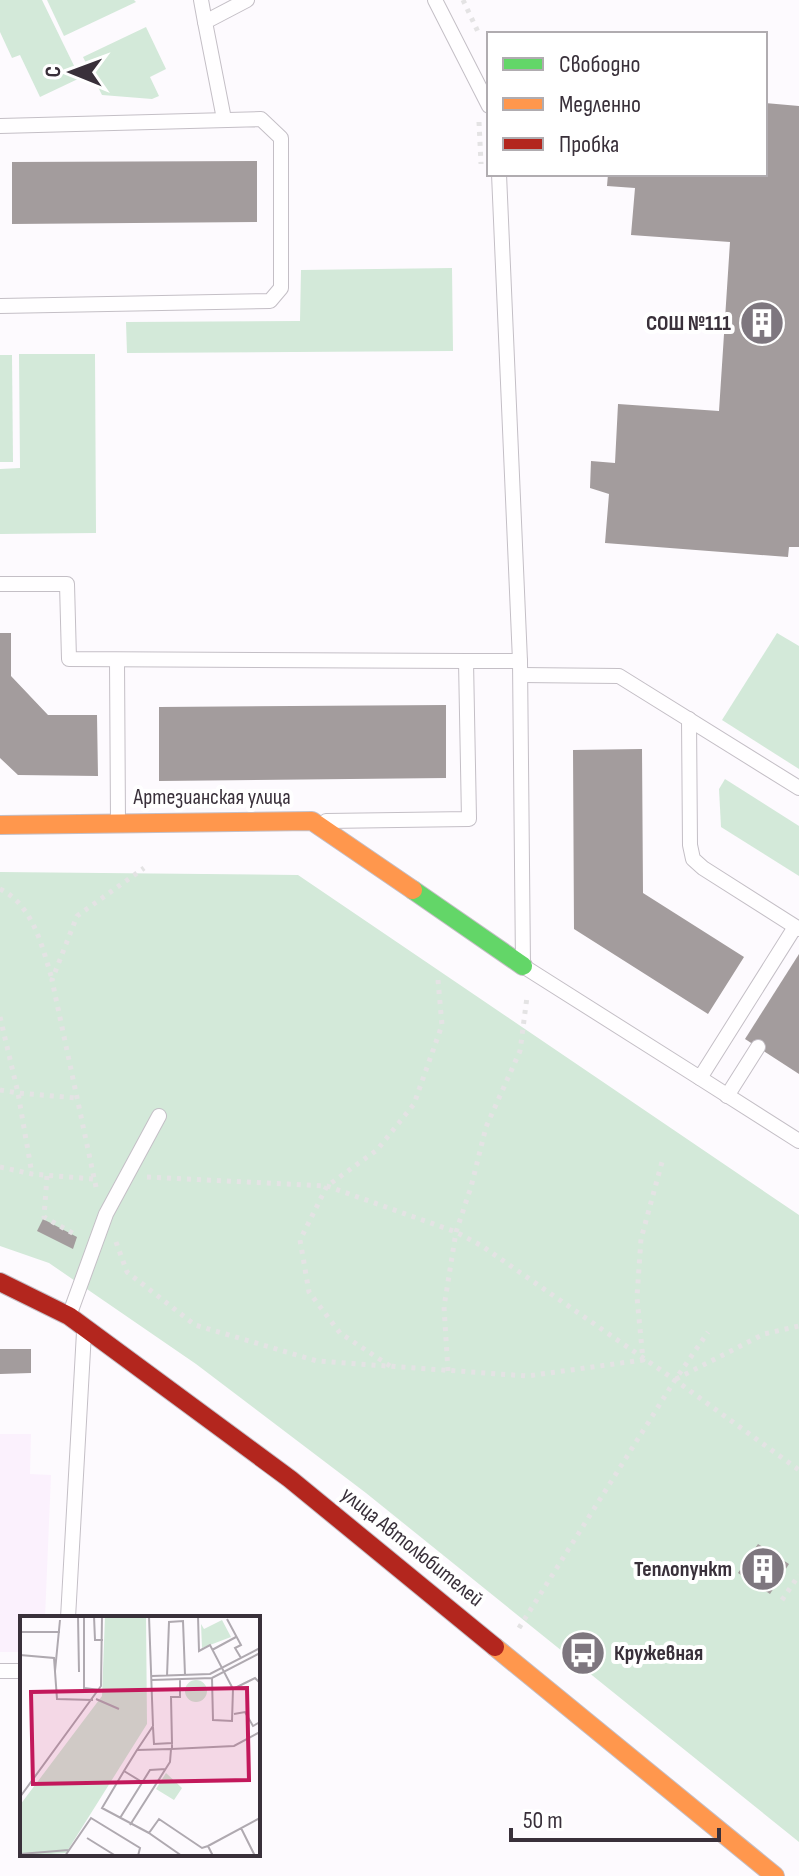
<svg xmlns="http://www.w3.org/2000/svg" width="799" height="1876" viewBox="0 0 799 1876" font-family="'Sofia Sans Condensed',sans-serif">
	<rect width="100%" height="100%" fill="#fdfafe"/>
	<polygon fill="#fbf1fd" points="0,1434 31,1434 30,1474 51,1475 45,1618 22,1618 22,1652 0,1652"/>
	<g fill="#d3e9d9">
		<polygon points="0,0 42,0 80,78 40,97 20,55 12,58 0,32"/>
		<polygon points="47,0 134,0 136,2 64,36"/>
		<polygon points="146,27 166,69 150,77 159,96 152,99 102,95 83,57"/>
		<polygon points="452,268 453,351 127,353 126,322 300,321 301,270"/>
		<polygon points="19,354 95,354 96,533 0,534 0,469 20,468"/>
		<polygon points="0,355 12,355 13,462 0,462"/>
		<polygon points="777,633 799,646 799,769 722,720"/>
		<polygon points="725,779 799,826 799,876 721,827 719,789"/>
		<polygon points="0,872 298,875 799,1215 799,1842 366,1493 196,1364 49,1263 0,1246"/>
	</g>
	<g fill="#a39c9d">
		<polygon points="765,103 799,106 799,547 789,547 788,557 605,543 609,494 590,488 591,461 615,463 618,404 719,411 730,242 631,235 635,188 607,186 608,174 765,174"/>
		<polygon points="257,161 257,222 12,224 12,162"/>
		<polygon points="0,633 11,633 11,676 48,715 97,715 98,776 18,775 0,758"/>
		<polygon points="446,705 446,778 159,781 159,707"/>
		<polygon points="642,749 643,893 744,957 708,1014 574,929 573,750"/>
		<polygon points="799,954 799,1074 745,1039"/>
		<polygon points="43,1219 77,1237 73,1249 37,1231"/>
		<polygon points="0,1349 31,1349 31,1373 0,1374"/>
		<polygon points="758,1544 789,1564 770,1594 738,1573"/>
	</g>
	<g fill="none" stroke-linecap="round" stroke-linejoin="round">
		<g stroke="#c4bfc6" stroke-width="16">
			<g id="lane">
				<polyline points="201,0 205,22"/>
				<polyline points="435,0 489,106"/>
				<polyline points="224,119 205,22 247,0"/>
				<polyline points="0,126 261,119 281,138 281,288 270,301 0,306"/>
				<polyline points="0,584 67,584 69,659 466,661 469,819 326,821"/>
				<polyline points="117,660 118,822"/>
				<polyline points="466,661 520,661 499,174"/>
				<polyline points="520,661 523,966 700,1078 795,927"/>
				<polyline points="521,675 619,676 799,788"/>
				<polyline points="689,719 690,845 693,859 703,868 799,929"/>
				<polyline points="700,1078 799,1141"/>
				<polyline points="727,1096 758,1047"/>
				<polyline points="69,1316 106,1214 159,1116"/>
				<polyline points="68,1618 84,1332"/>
				<polyline points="0,1671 22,1671"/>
			</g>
		</g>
		<g stroke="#c4bfc6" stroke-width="20">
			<polyline id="fast" points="413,890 523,966"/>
		</g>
		<g stroke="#c4bfc6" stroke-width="20">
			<g id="slow">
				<polyline points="0,825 312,821 413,890"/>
				<polyline points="495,1647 775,1876"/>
			</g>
		</g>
		<g stroke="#c4bfc6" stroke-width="20">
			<polyline id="jam" points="0,1282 69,1316 290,1479 495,1647"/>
		</g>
		<g stroke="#e4e3e4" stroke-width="5" stroke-dasharray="4 6" stroke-linecap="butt">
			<polyline points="463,0 479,34"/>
			<polyline points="479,122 481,164"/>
			<path d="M 0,889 C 33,905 42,946 52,979"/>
			<polyline points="0,1017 18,1093 77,1098"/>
			<polyline points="0,1090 18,1093 32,1174"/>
			<polyline points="0,1167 32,1174 93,1179"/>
			<polyline points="47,1176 44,1217 76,1235"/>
			<polyline points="147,1177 327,1186 456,1232 482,1246 675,1380 799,1470"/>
			<polyline points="96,1187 52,980 77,916 144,868"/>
			<polyline points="116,1242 127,1272 195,1325 317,1361 527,1376 643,1360 637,1297 641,1239 662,1162"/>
			<polyline points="390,1366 340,1333 309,1292 300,1240 327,1186 377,1150 414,1104 442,1025 438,980"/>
			<polyline points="448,1371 444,1307 456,1232 471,1187 486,1127 520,1051 527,997"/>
			<polyline points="676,1379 764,1334 799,1326"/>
			<polyline points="782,1600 799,1575"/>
			<polyline points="519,1628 675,1380 708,1332"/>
		</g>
		<use href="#lane" stroke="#fffeff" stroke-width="14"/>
		<use href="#fast" stroke="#63d668" stroke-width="18"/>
		<use href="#slow" stroke="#ff974d" stroke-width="18"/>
		<use href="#jam" stroke="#b3261e" stroke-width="18"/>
	</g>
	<defs>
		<g id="building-disc" transform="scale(2.3)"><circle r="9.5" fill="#7e777f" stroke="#fff"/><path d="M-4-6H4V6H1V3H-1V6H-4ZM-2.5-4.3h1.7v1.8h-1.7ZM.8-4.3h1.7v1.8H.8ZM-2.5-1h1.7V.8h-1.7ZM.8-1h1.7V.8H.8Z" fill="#fff"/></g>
		<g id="bus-disc" transform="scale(2.3)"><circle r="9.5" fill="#7e777f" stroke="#fff"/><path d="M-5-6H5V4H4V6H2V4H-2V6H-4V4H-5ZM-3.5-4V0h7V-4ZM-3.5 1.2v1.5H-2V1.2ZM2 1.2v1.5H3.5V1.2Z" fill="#fff"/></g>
	</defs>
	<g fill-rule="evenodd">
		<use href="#building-disc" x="762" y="323"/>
		<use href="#building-disc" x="763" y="1569"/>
		<use href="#bus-disc" x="583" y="1653"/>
	</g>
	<g text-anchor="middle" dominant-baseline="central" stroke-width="8" stroke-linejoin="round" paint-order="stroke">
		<g font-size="22" font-weight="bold" fill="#39303a" stroke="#fff" text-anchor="end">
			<text x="731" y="323">СОШ №111</text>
			<text x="732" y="1569">Теплопункт</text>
			<text x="614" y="1653" text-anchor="start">Кружевная</text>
		</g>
		<g font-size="22" fill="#39303a" stroke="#fff">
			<text x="212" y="797">Артезианская улица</text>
			<text transform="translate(412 1547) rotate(39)">улица Автолюбителей</text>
		</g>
	</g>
	<g transform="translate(20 1616)">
		<rect width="240" height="240" fill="#fdfafe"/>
		<path d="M 85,0 L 126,0 L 127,108 L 46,237 L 0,240 L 0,189 L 82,80 ZM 202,4 L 211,21 L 182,32 L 181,8 L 184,13 ZM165 75a11 11 0 1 1 22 0a11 11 0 1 1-22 0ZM 146,157 L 162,172 L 154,184 L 136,173 Z" fill="#d3e9d9"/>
		<path fill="none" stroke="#afa9b0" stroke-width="2" d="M 58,0 L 59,56M 64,0 L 64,72 L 80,74M 74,0 L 75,24 L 83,24M 178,0 L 179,35 L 190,29 L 213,73 L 212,105 L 193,104 L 192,62M 82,1 L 129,0M 207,3 L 221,29 L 215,32 L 221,42M 0,16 L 40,16M 192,34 L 216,21M 0,39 L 34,42 L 37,83 L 73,84M 35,55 L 40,4M 132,60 L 190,58 L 240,32M 147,60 L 149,6 L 163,5 L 165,59M 132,64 L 192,62 L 240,37M 213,73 L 235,62 L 240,67M 76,83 L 99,93M 214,98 L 225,96 L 233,110 L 240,106M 133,111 L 134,128 L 152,127 L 151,81 L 160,81 L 160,63M 152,127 L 152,133 L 214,130 L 240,116M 117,134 L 133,110 L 129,0M 104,155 L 82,192 L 129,217M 122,166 L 104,155 L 117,134 L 151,133M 0,181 L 81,70 L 82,0M 100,202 L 130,154 L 146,153M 110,209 L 150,146 L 151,133M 221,212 L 235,240M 67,222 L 96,240M 188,230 L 240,202M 0,238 L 49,234M 45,240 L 71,202 L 120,232 L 118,240M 162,240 L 129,217 L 139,203 L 182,232 L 188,230 L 193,240"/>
		<path fill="#c2185b" fill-opacity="0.15" stroke="#c2185b" stroke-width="4" d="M 227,72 L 229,164 L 13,168 L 11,76 Z"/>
		<rect width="240" height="240" fill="none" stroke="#39303a" stroke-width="4"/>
	</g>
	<rect x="487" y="32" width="280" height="144" fill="#ffffff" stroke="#b0acb0" stroke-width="2"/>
	<rect x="503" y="58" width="40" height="12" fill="#63d668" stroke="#b0acb0" stroke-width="2"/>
	<text x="559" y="72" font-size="24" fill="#39303a">Свободно</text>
	<rect x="503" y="98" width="40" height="12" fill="#ff974d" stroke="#b0acb0" stroke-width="2"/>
	<text x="559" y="112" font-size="24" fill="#39303a">Медленно</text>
	<rect x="503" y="138" width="40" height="12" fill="#b3261e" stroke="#b0acb0" stroke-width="2"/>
	<text x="559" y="152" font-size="24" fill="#39303a">Пробка</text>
	<g transform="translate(72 72) rotate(271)" stroke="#ffffff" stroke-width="6" paint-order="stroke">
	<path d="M0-6L14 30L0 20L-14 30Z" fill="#39303a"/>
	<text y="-12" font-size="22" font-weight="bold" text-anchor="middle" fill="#39303a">С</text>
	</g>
	<path d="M511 1828v12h208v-12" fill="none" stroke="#39303a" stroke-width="4"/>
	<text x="523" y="1828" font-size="24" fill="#39303a" stroke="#ffffff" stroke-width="6" paint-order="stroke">50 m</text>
</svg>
